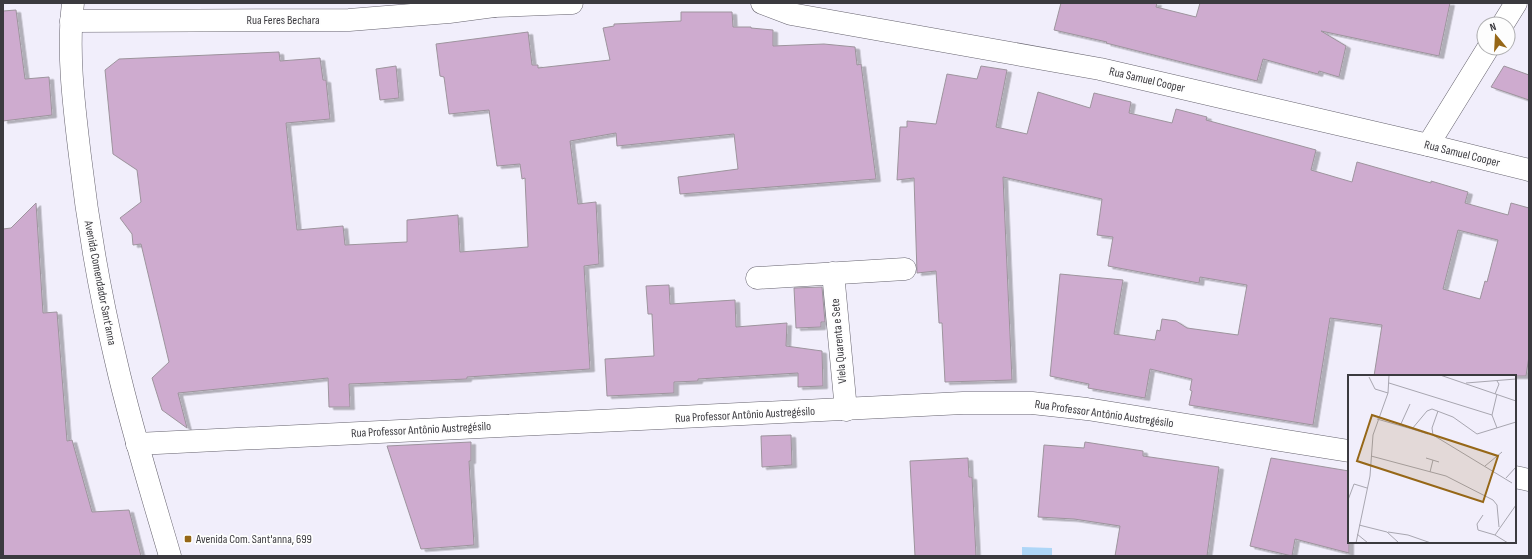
<svg xmlns="http://www.w3.org/2000/svg" width="1532" height="559" viewBox="0 0 1532 559" font-family="'Sofia Sans Condensed',sans-serif">
	<defs>
		<filter id="shadow"><feDropShadow dx="4.5" dy="2.5" stdDeviation="0" flood-color="#0004"/></filter>
	</defs>
	<rect width="100%" height="100%" fill="#f1eefb"/>
	<polygon fill="#aed6f7" points="1022,547 1052,548 1052,556 1022,556"/>
	<g fill="#ceabcf" stroke="#9d949d" fill-rule="evenodd" filter="url(#shadow)">
		<polygon points="1061,3 1157,3 1156,7 1196,17 1200,3 1450,3 1439,56 1321,31 1346,46 1339,77 1319,71 1318,74 1263,59 1257,81 1106,43 1107,42 1054,30"/>
		<polygon points="16,10 25,79 49,77 52,115 3,121 3,11"/>
		<polygon points="681,12 732,12 733,27 751,27 751,28 773,30 773,46 824,44 855,47 857,65 861,64 876,179 680,194 678,177 738,169 734,134 617,146 616,133 570,141 578,204 596,202 599,264 584,266 590,369 467,377 467,379 349,384 350,407 329,407 328,378 178,393 187,428 162,410 152,378 169,362 141,244 133,245 132,234 120,218 141,202 137,170 113,154 105,70 119,59 279,52 280,61 320,58 323,80 326,80 330,119 286,123 297,230 343,226 345,245 407,242 407,220 458,215 460,252 528,247 525,178 522,179 520,164 497,166 489,110 449,114 444,77 440,76 436,44 528,32 532,65 538,65 538,68 610,60 603,28 614,26 614,24 681,21"/>
		<polygon points="396,66 399,98 380,100 376,69"/>
		<path d="M 981,66 L 1007,70 L 996,127 L 1027,134 L 1038,92 L 1090,108 L 1094,93 L 1131,102 L 1129,113 L 1172,123 L 1176,109 L 1207,117 L 1206,120 L 1316,150 L 1311,170 L 1352,182 L 1357,162 L 1431,183 L 1431,181 L 1468,192 L 1465,203 L 1508,215 L 1511,203 L 1529,208 L 1529,356 L 1526,376 L 1374,376 L 1382,325 L 1330,318 L 1313,425 L 1189,405 L 1192,391 L 1190,390 L 1192,379 L 1150,369 L 1145,398 L 1088,388 L 1089,384 L 1050,376 L 1060,274 L 1123,280 L 1114,334 L 1155,340 L 1157,330 L 1160,331 L 1162,319 L 1176,321 L 1187,328 L 1238,335 L 1247,285 L 1200,277 L 1199,283 L 1108,266 L 1113,237 L 1097,235 L 1102,199 L 1003,177 L 1012,380 L 945,382 L 942,323 L 939,323 L 936,271 L 917,273 L 914,178 L 897,180 L 900,127 L 907,127 L 907,121 L 936,124 L 947,74 L 977,79 ZM 1458,230 L 1498,240 L 1487,282 L 1485,281 L 1480,299 L 1443,289 Z"/>
		<polygon points="1504,66 1529,75 1529,100 1491,87"/>
		<polygon points="36,203 43,313 57,312 67,441 72,440 92,512 129,510 141,556 3,556 3,229 11,228"/>
		<polygon points="669,285 670,304 735,300 736,327 787,323 786,346 822,351 823,386 798,387 798,373 698,379 698,381 674,382 674,393 607,396 605,359 654,356 652,314 648,314 646,286"/>
		<polygon points="822,287 825,322 821,322 821,327 796,328 794,288"/>
		<polygon points="791,435 792,465 762,467 761,436"/>
		<polygon points="471,442 471,461 469,461 474,545 421,549 387,446"/>
		<polygon points="1085,442 1143,451 1143,456 1219,467 1207,556 1115,556 1120,526 1074,519 1038,517 1044,445 1084,448"/>
		<polygon points="968,458 969,477 972,477 976,556 915,556 910,461"/>
		<polygon points="1271,458 1349,471 1349,553 1295,539 1292,556 1250,546"/>
	</g>
	<g fill="none" stroke-linecap="round" stroke-linejoin="round">
		<g stroke="#66636e" stroke-width="23">
			<g id="minor">
				<polyline points="762,3 791,14 1100,69 1428,145 1529,170"/>
				<polyline points="494,6 572,3"/>
				<polyline points="71,21 349,20 449,12 494,6 495,3"/>
				<polyline points="1503,24 1516,3"/>
				<polyline points="1428,145 1488,48"/>
				<polyline points="833,273 846,410"/>
				<polyline points="757,278 905,269"/>
				<polyline points="137,444 963,403 1032,403 1087,409 1349,451"/>
				<polyline points="1515,477 1529,480"/>
			</g>
		</g>
		<g stroke="#66636e" stroke-width="23">
			<path id="primary" d="M 73,3 C 67,53 74,106 80,156 C 88,225 100,294 116,361 C 131,427 151,491 170,556"/>
		</g>
		<use href="#minor" stroke="#fff" stroke-width="22"/>
		<use href="#primary" stroke="#fff" stroke-width="22"/>
	</g>
	<rect fill="#966717" stroke="#fdfdfd" stroke-width="1.5" x="184" y="535" width="8" height="8" rx="2"/>
	<g text-anchor="middle" dominant-baseline="central" stroke-width="3.5" stroke-linejoin="round" paint-order="stroke">
		<g font-size="12" fill="#3b3a3f" stroke="#fdfdfd">
			<text x="283" y="20">Rua Feres Bechara</text>
			<text transform="translate(1147 80) rotate(13)">Rua Samuel Cooper</text>
			<text transform="translate(1462 154) rotate(14)">Rua Samuel Cooper</text>
			<text transform="translate(100 283) rotate(79)">Avenida Comendador Sant'anna</text>
			<text transform="translate(839 341) rotate(-95)">Viela Quarenta e Sete</text>
			<text transform="translate(1104 414) rotate(8)">Rua Professor Antônio Austregésilo</text>
			<text transform="translate(745 415) rotate(-3)">Rua Professor Antônio Austregésilo</text>
			<text transform="translate(421 430) rotate(-3)">Rua Professor Antônio Austregésilo</text>
		</g>
		<g font-size="12" fill="#3b3a3f" stroke="#fdfdfd" text-anchor="start">
			<text x="196" y="539">Avenida Com. Sant'anna, 699</text>
		</g>
	</g>
	<g transform="translate(1348 375)">
		<rect width="168" height="168" fill="#f1eefb"/>
		<path fill="none" stroke="#a8a6b0" stroke-width="1" d="M 92,0 L 168,26M 21,2 L 27,14 L 40,18M 41,8 L 144,40M 118,8 L 168,4M 147,19 L 151,9 L 149,6M 90,36 L 84,53 L 85,60 L 164,108M 29,44 L 64,54 L 79,36 L 84,34 L 105,42 L 129,59 L 168,47M 52,51 L 62,29M 149,53 L 144,40 L 149,19M 64,54 L 80,59M 23,81 L 98,101 L 145,125 L 149,130 L 151,152M 78,83 L 91,87M 137,91 L 154,77M 82,97 L 85,85M 158,103 L 168,92M 0,125 L 6,109 L 19,113M 135,140 L 129,149 L 130,155 L 147,160M 11,150 L 39,157 L 51,168M 40,157 L 60,160 L 83,168M 9,159 L 20,168M 8,168 L 22,101 L 25,60 L 40,18 L 41,0M 160,168 L 147,160 L 168,130"/>
		<path fill="#966717" fill-opacity="0.15" stroke="#966717" stroke-width="2" d="M 24,40 L 150,81 L 135,127 L 9,86 Z"/>
		<rect width="168" height="168" fill="none" stroke="#3b3a3f" stroke-width="2"/>
	</g>
	<rect width="1532" height="559" fill="none" stroke="#3b3a3f" stroke-width="8"/>
	<g transform="translate(1496 36) rotate(342)"><circle r="19" fill="#fdfdfd" stroke="#afafb1"/>
	<path d="M0-3L7 15L0 10L-7 15Z" fill="#966717"/>
	<text y="-6" font-size="11" font-weight="bold" text-anchor="middle" fill="#3b3a3f">N</text>
	</g>
</svg>
